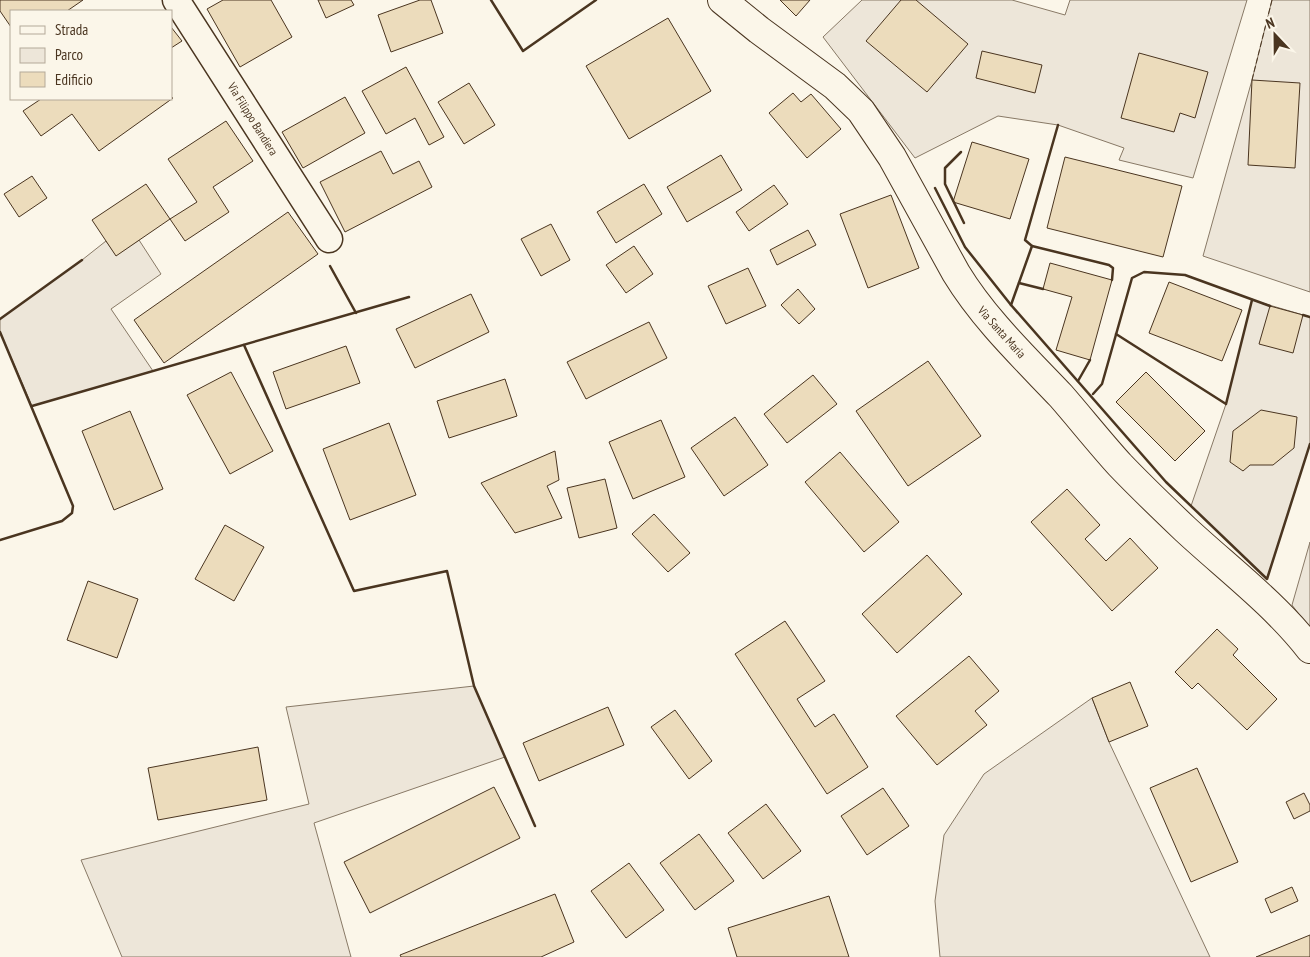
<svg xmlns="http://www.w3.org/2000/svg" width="1310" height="957" viewBox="0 0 1310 957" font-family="'PT Sans Narrow',sans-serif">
	<rect width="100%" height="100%" fill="#fbf6e9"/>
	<g fill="#ede6d9" stroke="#887966">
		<polygon points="862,0 1012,0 1065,15 1070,0 1247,0 1193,178 1119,160 1124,148 1058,125 998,116 915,158 823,37"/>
		<polygon points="1272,0 1310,0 1310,292 1203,256 1252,80"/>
		<polygon points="139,240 161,274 111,309 153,371 32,406 0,332 0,319 82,260 106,241 116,255"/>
		<polygon points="1252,300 1310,317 1310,444 1267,579 1191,506 1226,404"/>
		<polygon points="1310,542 1310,629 1292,605"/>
		<polygon points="474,686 505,757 314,823 351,957 122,957 81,860 309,804 286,707"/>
		<polygon points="1092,698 1109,742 1210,957 940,957 935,901 944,835 984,774"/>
	</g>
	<g fill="#ecdcbc" stroke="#4a3520">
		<polygon points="0,0 83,0 67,11 11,11 11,27 0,11"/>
		<polygon points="223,0 271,0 292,37 240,67 207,9"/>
		<polygon points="318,0 351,0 354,5 326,18"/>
		<polygon points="420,0 431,0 443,33 391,52 378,15"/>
		<polygon points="780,0 810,0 796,16"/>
		<polygon points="901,0 916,0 968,44 927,92 866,41"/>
		<polygon points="668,18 711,91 629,139 586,66"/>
		<polygon points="171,27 182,41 171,48"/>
		<polygon points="982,51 1042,65 1035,93 976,78"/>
		<polygon points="1139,53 1208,72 1195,118 1180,113 1174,132 1121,118"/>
		<polygon points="406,67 444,137 429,145 415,118 386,134 362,91"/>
		<polygon points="1252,80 1300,83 1295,168 1248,165"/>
		<polygon points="469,83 495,125 464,144 438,102"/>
		<polygon points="793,93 801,102 811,94 841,129 807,158 769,113"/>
		<polygon points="171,97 173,98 99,151 72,114 41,136 23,111 41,99 171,99"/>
		<polygon points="345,97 365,133 303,168 282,132"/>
		<polygon points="226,121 253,161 213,187 229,212 185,241 170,219 197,202 168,159"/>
		<polygon points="972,142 1029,159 1010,219 953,202"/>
		<polygon points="381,151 393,174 419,161 432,187 345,232 320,182"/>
		<polygon points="721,155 742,190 687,222 667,187"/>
		<polygon points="1065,157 1182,186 1163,257 1047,228"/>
		<polygon points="32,176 47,198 19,217 4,194"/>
		<polygon points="146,184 170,219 116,256 92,220"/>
		<polygon points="644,184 662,214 616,243 597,212"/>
		<polygon points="774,185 788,204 749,231 736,212"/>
		<polygon points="891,195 919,268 868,288 840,214"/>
		<polygon points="288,212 318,254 164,363 134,320"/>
		<polygon points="551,224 570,260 541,276 521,239"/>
		<polygon points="808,230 816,245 777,265 770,250"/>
		<polygon points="634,246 653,274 626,293 606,265"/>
		<polygon points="1050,263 1112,280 1090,360 1056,350 1072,297 1043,289"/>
		<polygon points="748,268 766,306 726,324 708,286"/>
		<polygon points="1169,282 1242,310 1222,361 1149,333"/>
		<polygon points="798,289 815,309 799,324 781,305"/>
		<polygon points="471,294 489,332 415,368 396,329"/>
		<polygon points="1270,306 1303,315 1293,353 1259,344"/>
		<polygon points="649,322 667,358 586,399 567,362"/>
		<polygon points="346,346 360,383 286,409 273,372"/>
		<polygon points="928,361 981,436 908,486 856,411"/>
		<polygon points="231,372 273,451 230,474 187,395"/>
		<polygon points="1146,372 1205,431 1175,461 1116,402"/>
		<polygon points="813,375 837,404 787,443 764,414"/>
		<polygon points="505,379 517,416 449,438 437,401"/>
		<polygon points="1261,410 1297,417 1294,448 1273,465 1250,465 1243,471 1230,462 1233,431"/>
		<polygon points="130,411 163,489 114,510 82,431"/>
		<polygon points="735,417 768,465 724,496 691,448"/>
		<polygon points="661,420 685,477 633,499 609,442"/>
		<polygon points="389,423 416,495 350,520 323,449"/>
		<polygon points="555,451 559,480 547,486 562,518 515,533 481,483"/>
		<polygon points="840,452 899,522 864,552 805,482"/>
		<polygon points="605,479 617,528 579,538 567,488"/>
		<polygon points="1067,489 1100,525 1085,539 1106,561 1130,538 1158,568 1112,611 1031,522"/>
		<polygon points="654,514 690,553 668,572 632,534"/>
		<polygon points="225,525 264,547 234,601 195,579"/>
		<polygon points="927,555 962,594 897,653 862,614"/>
		<polygon points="88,581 138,599 117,658 67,640"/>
		<polygon points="785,621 825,681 797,699 815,727 834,714 868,767 827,794 735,654"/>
		<polygon points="1217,629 1238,649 1233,655 1277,699 1247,730 1198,683 1192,689 1175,672"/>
		<polygon points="969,656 999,691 975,711 987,725 937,765 896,716"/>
		<polygon points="1130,682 1148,726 1109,742 1092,698"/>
		<polygon points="608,707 624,745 539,781 523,743"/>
		<polygon points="675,710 712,761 689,779 651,727"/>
		<polygon points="258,747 267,800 158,820 148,768"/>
		<polygon points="1197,768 1238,862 1191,882 1150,788"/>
		<polygon points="494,787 520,838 370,913 344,862"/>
		<polygon points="883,788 909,826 867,855 841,816"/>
		<polygon points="1304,793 1310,805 1310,811 1294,819 1286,802"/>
		<polygon points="766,804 801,851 763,879 728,833"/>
		<polygon points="699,834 734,881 695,910 660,863"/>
		<polygon points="629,863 664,910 626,938 591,891"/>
		<polygon points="1292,887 1298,901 1271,913 1265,899"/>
		<polygon points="555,894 574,942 541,957 401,957 400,955"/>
		<polygon points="829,896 849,957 737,957 728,928"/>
		<polygon points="1310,935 1310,957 1256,957"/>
	</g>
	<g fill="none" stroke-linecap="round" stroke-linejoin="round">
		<g stroke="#4a3520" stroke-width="29">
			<polyline id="street" points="176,0 329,239"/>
		</g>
		<g stroke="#4a3520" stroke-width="30">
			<path id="secondary" d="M 722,0 L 759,30 L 835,86 L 861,111 L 892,157 L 956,273 C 984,319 1024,357 1061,396 C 1081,419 1100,443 1120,465 C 1141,487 1163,508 1185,529 C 1227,568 1274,603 1310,649"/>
		</g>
		<use href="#street" stroke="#fbf6e9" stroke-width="26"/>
		<use href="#secondary" stroke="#fbf6e9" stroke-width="28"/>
		<polyline stroke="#4a3520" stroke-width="1" stroke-dasharray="6 2.5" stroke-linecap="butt" points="1252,80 1272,0"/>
		<g stroke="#4a3520" stroke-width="2.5">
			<polyline points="491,0 523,51 596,0"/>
			<polyline points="961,152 945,168 945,184 964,223"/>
			<polyline points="935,188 965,247 1011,305 1166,482 1267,579 1310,444"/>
			<polyline points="1032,246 1109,265 1113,268 1112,280"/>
			<polyline points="330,266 356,313"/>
			<polyline points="1019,283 1043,289"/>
			<polyline points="1011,305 1032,246 1025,240 1058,125"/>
			<polyline points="1303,315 1310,317"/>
			<polyline points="0,319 82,260"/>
			<polyline points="0,332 73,506 72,513 62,521 0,540"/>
			<polyline points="1116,334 1226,404 1252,300"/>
			<polyline points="244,345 354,591 447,571 474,686 535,826"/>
			<polyline points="1078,381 1090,360"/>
			<polyline points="1093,394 1102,384 1132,278 1144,272 1185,275 1270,306"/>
			<polyline points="32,406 409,297"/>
		</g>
	</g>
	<g text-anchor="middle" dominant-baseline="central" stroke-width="4" stroke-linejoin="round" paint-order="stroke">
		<g font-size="12" fill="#4a3520" stroke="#fbf6e9">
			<text transform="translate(253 119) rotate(58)">Via Filippo Bandiera</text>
			<text transform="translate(1002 332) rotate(48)">Via Santa Maria</text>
		</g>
	</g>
	<rect x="10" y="10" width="162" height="90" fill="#fbf6e9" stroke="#b4a999"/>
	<rect x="20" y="26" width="25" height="8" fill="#fbf6e9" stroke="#b4a999"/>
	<text x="55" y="35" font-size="15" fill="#4a3520">Strada</text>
	<rect x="20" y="48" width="25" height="15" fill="#ede6d9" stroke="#b4a999"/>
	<text x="55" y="60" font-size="15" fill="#4a3520">Parco</text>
	<rect x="20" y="72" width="25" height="15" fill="#ecdcbc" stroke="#b4a999"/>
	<text x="55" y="85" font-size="15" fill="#4a3520">Edificio</text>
	<g transform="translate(1275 35) rotate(338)" stroke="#fbf6e9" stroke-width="4" paint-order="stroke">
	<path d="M0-4L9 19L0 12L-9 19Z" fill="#4a3520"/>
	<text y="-8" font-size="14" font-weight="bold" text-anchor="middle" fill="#4a3520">N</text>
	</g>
</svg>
